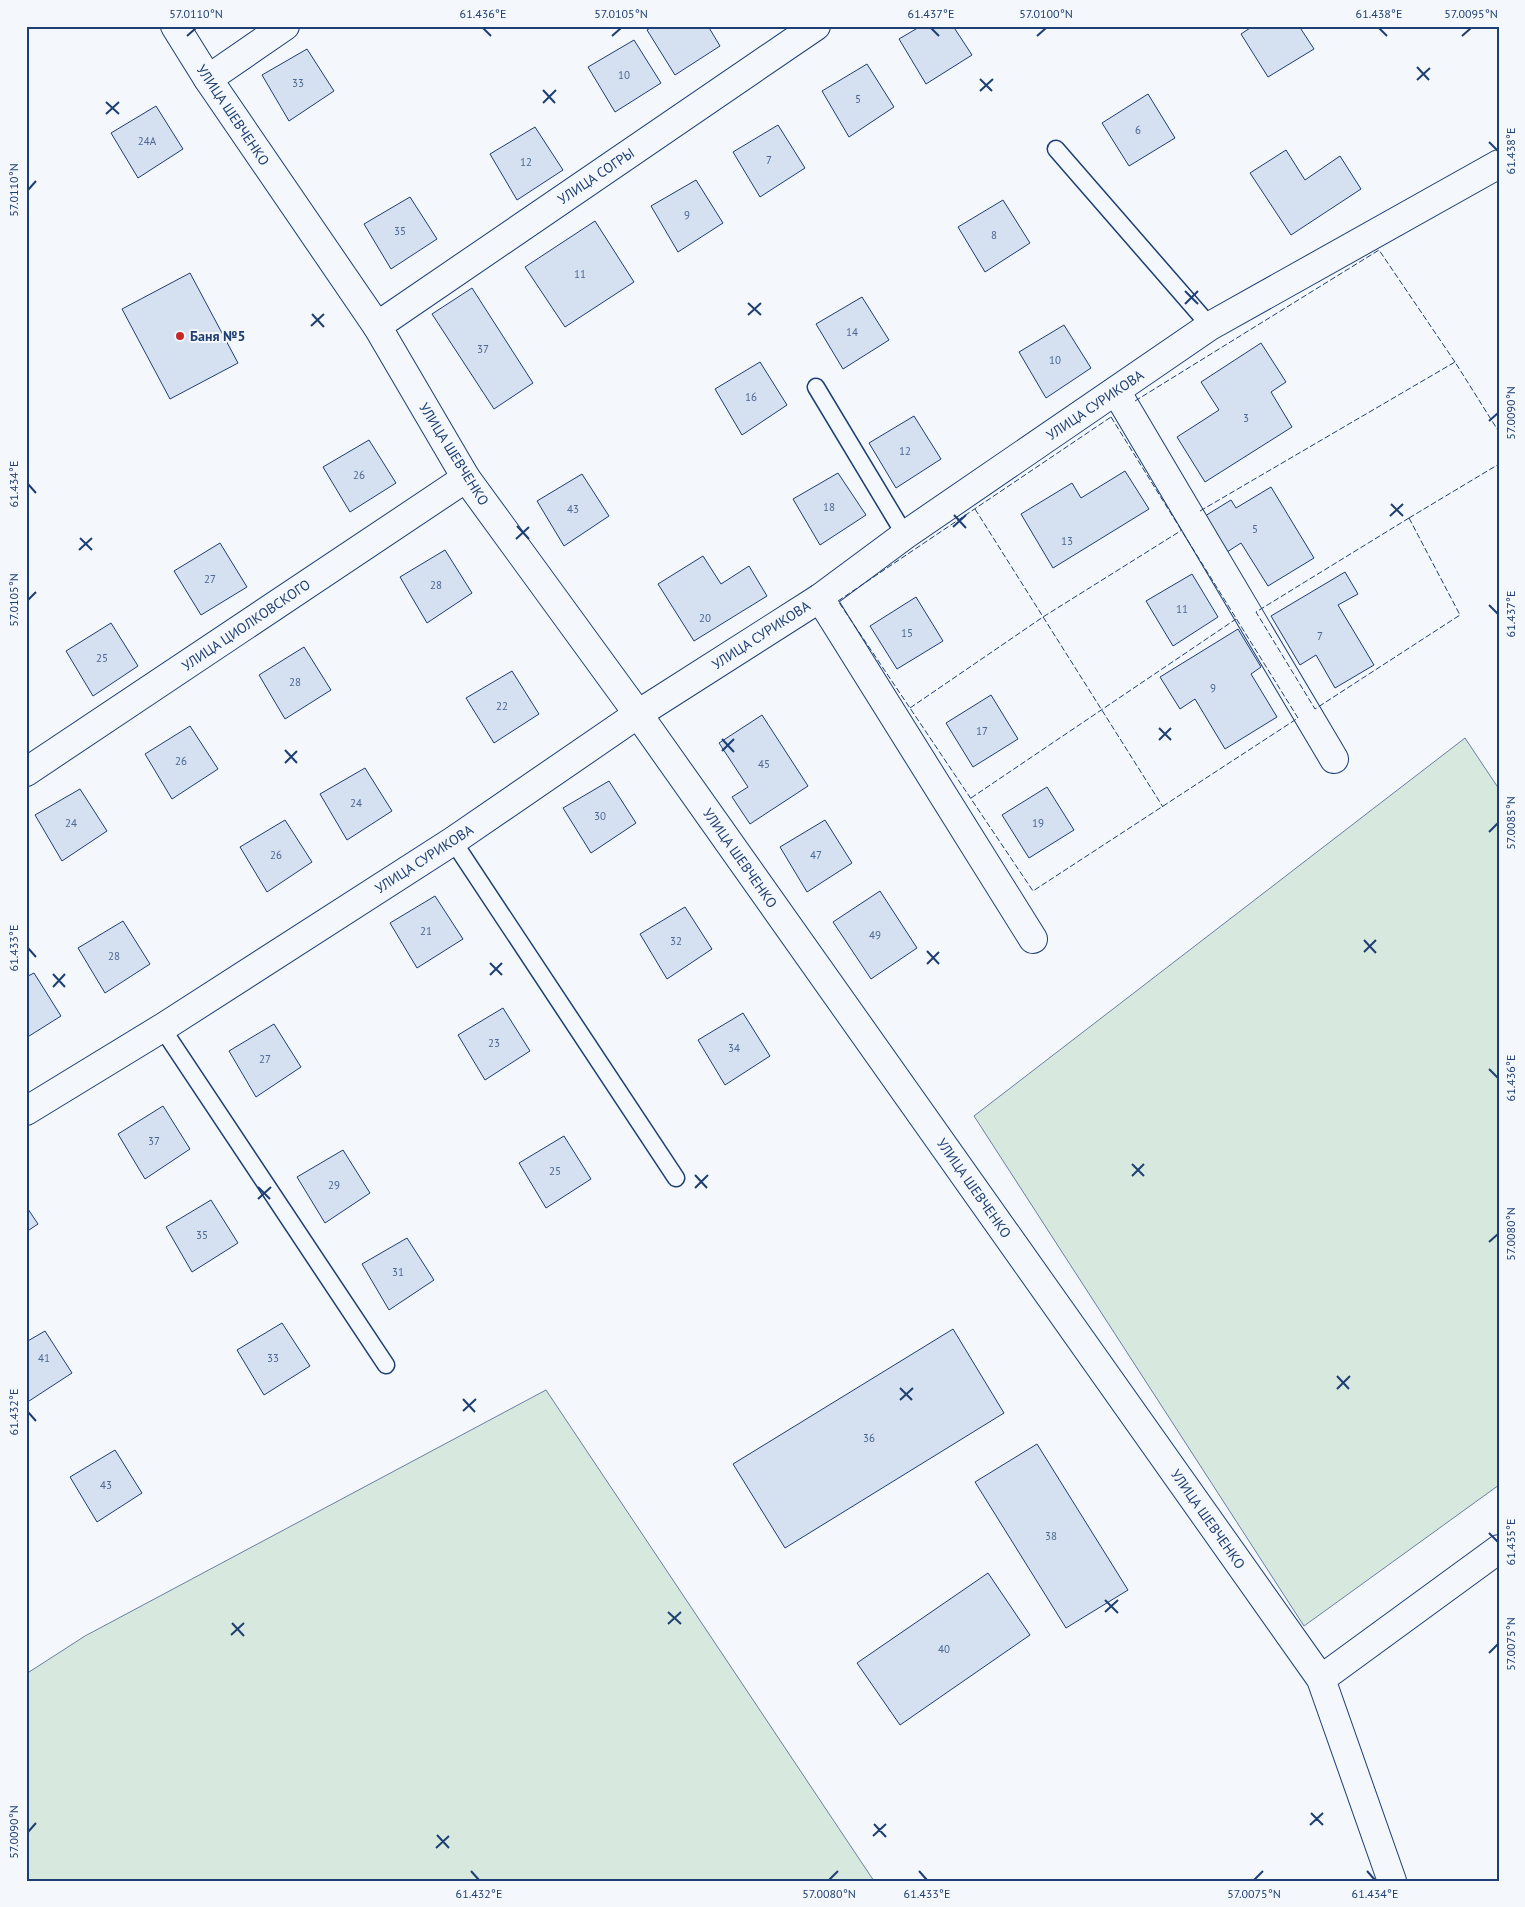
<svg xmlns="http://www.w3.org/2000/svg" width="1525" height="1907" viewBox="0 0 1525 1907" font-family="'PT Sans',sans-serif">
	<rect width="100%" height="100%" fill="#f4f7fb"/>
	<g fill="#d7e8df" stroke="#687fa3">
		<polygon points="1465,738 1499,789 1499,1485 1304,1626 974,1116"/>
		<polygon points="546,1390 874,1881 26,1881 26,1674 85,1636"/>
	</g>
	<g fill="#d5e0f0" stroke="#1d3f73">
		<polygon points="653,26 708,26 720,46 675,75 647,30"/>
		<polygon points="921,26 953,26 972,55 926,84 899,39"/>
		<polygon points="1253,26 1299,26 1314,49 1268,77 1241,34"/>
		<polygon points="634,40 661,83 615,112 588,67"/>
		<polygon points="307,49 334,91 289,121 262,75"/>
		<polygon points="867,64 894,107 849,137 822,91"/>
		<polygon points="1148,94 1175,138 1129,166 1102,123"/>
		<polygon points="156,106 183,149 138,178 111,133"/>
		<polygon points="778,125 805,168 760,197 733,152"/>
		<polygon points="535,127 563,170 517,200 490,154"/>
		<polygon points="1286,150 1305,180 1340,156 1361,189 1291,235 1250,173"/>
		<polygon points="696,180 723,223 678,252 651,206"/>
		<polygon points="410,197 437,239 391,269 364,224"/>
		<polygon points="1003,200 1030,243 985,272 958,227"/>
		<polygon points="595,221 634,282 565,327 525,267"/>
		<polygon points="190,273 238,363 170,399 122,309"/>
		<polygon points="472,288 533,383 494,409 432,314"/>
		<polygon points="862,297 889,340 843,369 816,324"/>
		<polygon points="1064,325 1091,368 1046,398 1019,352"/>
		<polygon points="1261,343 1286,382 1271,392 1292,427 1205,482 1177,437 1219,410 1201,382"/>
		<polygon points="760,362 787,405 742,435 715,389"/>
		<polygon points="914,416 941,459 896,488 869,443"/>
		<polygon points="369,440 396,483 350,512 323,467"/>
		<polygon points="1125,471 1149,509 1053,568 1021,514 1072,483 1081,498"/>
		<polygon points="838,473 866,515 820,545 793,499"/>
		<polygon points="582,474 609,516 564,546 537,501"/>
		<polygon points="1271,487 1314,558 1268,586 1241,543 1227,552 1205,516 1231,500 1236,508"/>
		<polygon points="220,543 247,587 201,615 174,571"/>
		<polygon points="445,550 472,593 427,623 400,577"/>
		<polygon points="703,556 721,584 749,566 767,596 694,641 658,584"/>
		<polygon points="1345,572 1358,594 1338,605 1374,665 1335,688 1316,655 1300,665 1271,616"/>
		<polygon points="1192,574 1218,617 1173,646 1146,601"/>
		<polygon points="916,597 943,641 897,669 870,626"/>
		<polygon points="111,623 138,666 93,696 66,651"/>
		<polygon points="1238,629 1261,667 1251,674 1277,717 1225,749 1195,699 1180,709 1160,677"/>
		<polygon points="304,647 331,690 285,719 259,675"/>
		<polygon points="512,671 539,714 494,743 466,698"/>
		<polygon points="991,695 1018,739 973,767 946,723"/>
		<polygon points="762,715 808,786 750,824 732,797 748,787 719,743"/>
		<polygon points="190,726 218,769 172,799 145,754"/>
		<polygon points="365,768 392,811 347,840 320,794"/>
		<polygon points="609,781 636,823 591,853 563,808"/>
		<polygon points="1047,787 1074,830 1029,858 1002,815"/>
		<polygon points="80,789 107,831 62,861 35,815"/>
		<polygon points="285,820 312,862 267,892 240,847"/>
		<polygon points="825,820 852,863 807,892 780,847"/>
		<polygon points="880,891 917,948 871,979 833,922"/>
		<polygon points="435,896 463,939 417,968 390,923"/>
		<polygon points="685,907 712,949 667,979 640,934"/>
		<polygon points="123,921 150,964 105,993 78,948"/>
		<polygon points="34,973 61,1016 26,1038 26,977"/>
		<polygon points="503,1008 530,1051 485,1080 458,1035"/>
		<polygon points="743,1013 770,1056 725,1085 698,1040"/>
		<polygon points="274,1024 301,1067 256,1097 229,1051"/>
		<polygon points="163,1106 190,1149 145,1179 118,1134"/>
		<polygon points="564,1136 591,1179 546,1208 519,1163"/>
		<polygon points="343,1150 370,1193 325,1223 297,1177"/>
		<polygon points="211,1200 238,1243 192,1272 166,1227"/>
		<polygon points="26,1206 38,1224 26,1232"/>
		<polygon points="407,1238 434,1280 389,1310 362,1264"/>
		<polygon points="282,1323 310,1366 264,1395 237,1350"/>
		<polygon points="953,1329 1004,1413 785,1548 733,1464"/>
		<polygon points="45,1331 72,1373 26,1403 26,1342"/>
		<polygon points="1037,1444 1128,1590 1066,1628 975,1482"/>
		<polygon points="115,1450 142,1493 97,1522 70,1477"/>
		<polygon points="988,1573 1030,1635 900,1725 857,1663"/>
	</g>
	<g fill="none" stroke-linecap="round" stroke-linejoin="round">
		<g stroke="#1d3f73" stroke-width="19">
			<g id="service">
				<polyline points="1056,149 1210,326"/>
				<polyline points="816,387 905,535"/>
				<polyline points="453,841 676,1178"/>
				<polyline points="162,1028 386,1365"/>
			</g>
		</g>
		<g stroke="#1d3f73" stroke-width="30">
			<g id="minor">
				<polyline points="175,26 208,79 377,326 466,478 638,714 1321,1679 1392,1881"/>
				<polyline points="208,79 285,26"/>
				<polyline points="377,326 816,26"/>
				<polyline points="1116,391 1334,759"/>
				<polyline points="820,598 1033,939"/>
				<polyline points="26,772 466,478"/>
				<polyline points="26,1111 162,1028 453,841 638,714 820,598 905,535 1210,326 1499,164"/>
				<polyline points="1321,1679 1499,1549"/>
			</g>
		</g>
		<use href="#service" stroke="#f4f7fb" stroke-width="16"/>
		<use href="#minor" stroke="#f4f7fb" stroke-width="28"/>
		<g stroke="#1d3f73" stroke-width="1" stroke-dasharray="6 2.5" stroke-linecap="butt">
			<polyline points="1135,401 1379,250 1455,362"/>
			<polygon points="1111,417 1298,718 1033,891 838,601"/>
			<polyline points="975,509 1163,807"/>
			<polyline points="1200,511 1455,362 1499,432"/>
			<polygon points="1409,518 1460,615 1315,709 1256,612"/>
			<polyline points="1409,518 1499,464"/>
			<polyline points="910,708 1043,617 1182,530"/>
			<polyline points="971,798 1236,619"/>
		</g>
	</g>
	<path fill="none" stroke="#1d3f73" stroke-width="2" d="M 483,28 L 491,36M 931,28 L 939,36M 1379,28 L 1387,36M 187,36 L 196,28M 612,36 L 621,28M 1037,36 L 1046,28M 1462,36 L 1471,28M 1417,67 L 1429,80M 980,79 L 992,91M 1417,80 L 1430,68M 543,90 L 555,103M 980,91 L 993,79M 106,102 L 119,114M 543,103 L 556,90M 106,114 L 119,102M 1489,142 L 1498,151M 28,190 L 36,181M 1185,291 L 1198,304M 748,303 L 761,315M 1185,304 L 1198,291M 312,314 L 324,327M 748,315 L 761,303M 311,326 L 324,314M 1489,421 L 1498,413M 28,484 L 36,493M 1391,504 L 1403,516M 954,515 L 966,528M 1390,516 L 1403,504M 517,526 L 529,539M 953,527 L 966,515M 80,538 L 92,550M 516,539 L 529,527M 79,550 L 92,538M 28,600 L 36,592M 1489,605 L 1498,614M 1159,728 L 1171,740M 722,739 L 734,752M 1159,740 L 1171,728M 285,750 L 297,763M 722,751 L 734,739M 285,763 L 297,751M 1489,832 L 1498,823M 1364,940 L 1376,953M 28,948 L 36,957M 927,951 L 939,964M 1364,952 L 1376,940M 490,963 L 502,975M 927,964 L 939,952M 53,974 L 65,987M 490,975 L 502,963M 53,987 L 65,974M 1489,1069 L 1498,1078M 1132,1164 L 1144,1176M 695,1175 L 707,1188M 1132,1176 L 1144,1164M 258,1187 L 270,1199M 695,1188 L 708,1175M 258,1199 L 271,1187M 1489,1242 L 1498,1234M 1337,1376 L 1349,1389M 900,1388 L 912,1400M 1337,1389 L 1350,1376M 463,1399 L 475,1412M 900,1400 L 913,1388M 463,1411 L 476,1399M 28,1412 L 36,1421M 1489,1533 L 1498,1542M 1105,1600 L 1118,1613M 668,1612 L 681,1624M 1105,1612 L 1118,1600M 232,1623 L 244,1636M 668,1624 L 681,1612M 231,1635 L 244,1623M 1489,1653 L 1498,1644M 1311,1813 L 1323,1825M 874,1824 L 886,1837M 1310,1825 L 1323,1813M 28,1832 L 36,1823M 437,1835 L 449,1848M 873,1836 L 886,1824M 436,1848 L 449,1836M 471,1871 L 479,1880M 919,1871 L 927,1880M 1367,1871 L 1375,1880M 829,1880 L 838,1871M 1254,1880 L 1263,1871"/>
	<circle fill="#c62828" stroke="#f4f7fb" stroke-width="2" cx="180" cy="336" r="5"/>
	<g text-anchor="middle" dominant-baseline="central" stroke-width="4" stroke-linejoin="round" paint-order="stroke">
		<g font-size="11" fill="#4b6792">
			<text x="624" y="75">10</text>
			<text x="298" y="83">33</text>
			<text x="858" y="99">5</text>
			<text x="1138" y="130">6</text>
			<text x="147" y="141">24А</text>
			<text x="769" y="160">7</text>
			<text x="526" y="162">12</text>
			<text x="687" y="215">9</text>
			<text x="400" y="231">35</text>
			<text x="994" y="235">8</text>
			<text x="580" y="274">11</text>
			<text x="852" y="332">14</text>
			<text x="483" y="349">37</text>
			<text x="1055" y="360">10</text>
			<text x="751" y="397">16</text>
			<text x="1246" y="418">3</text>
			<text x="905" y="451">12</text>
			<text x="359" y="475">26</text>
			<text x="829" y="507">18</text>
			<text x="573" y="509">43</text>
			<text x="1255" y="529">5</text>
			<text x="1067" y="541">13</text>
			<text x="210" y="579">27</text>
			<text x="436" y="585">28</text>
			<text x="1182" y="609">11</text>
			<text x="705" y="618">20</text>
			<text x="907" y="633">15</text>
			<text x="1320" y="636">7</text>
			<text x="102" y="658">25</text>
			<text x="295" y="682">28</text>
			<text x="1213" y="688">9</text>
			<text x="502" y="706">22</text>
			<text x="982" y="731">17</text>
			<text x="181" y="761">26</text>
			<text x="764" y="764">45</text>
			<text x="356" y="803">24</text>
			<text x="600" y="816">30</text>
			<text x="71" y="823">24</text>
			<text x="1038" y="823">19</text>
			<text x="276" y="855">26</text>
			<text x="816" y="855">47</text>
			<text x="426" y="931">21</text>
			<text x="875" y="935">49</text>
			<text x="676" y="941">32</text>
			<text x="114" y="956">28</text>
			<text x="494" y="1043">23</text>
			<text x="734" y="1048">34</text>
			<text x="265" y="1059">27</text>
			<text x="154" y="1141">37</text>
			<text x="555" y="1171">25</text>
			<text x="334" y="1185">29</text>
			<text x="202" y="1235">35</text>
			<text x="398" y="1272">31</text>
			<text x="44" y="1358">41</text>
			<text x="273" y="1358">33</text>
			<text x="869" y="1438">36</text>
			<text x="106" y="1485">43</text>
			<text x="1051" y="1536">38</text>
			<text x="944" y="1649">40</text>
		</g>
		<g font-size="14" fill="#1d3f73" stroke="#f4f7fb">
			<text transform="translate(233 115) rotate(56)">УЛИЦА ШЕВЧЕНКО</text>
			<text transform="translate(596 176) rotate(-34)">УЛИЦА СОГРЫ</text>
			<text transform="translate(1095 405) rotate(-34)">УЛИЦА СУРИКОВА</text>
			<text transform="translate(454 454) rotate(58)">УЛИЦА ШЕВЧЕНКО</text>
			<text transform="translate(246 625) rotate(-34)">УЛИЦА ЦИОЛКОВСКОГО</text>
			<text transform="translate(761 635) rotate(-33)">УЛИЦА СУРИКОВА</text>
			<text transform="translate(740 858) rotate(55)">УЛИЦА ШЕВЧЕНКО</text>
			<text transform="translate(424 859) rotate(-33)">УЛИЦА СУРИКОВА</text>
			<text transform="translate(974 1188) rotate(55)">УЛИЦА ШЕВЧЕНКО</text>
			<text transform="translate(1208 1519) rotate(55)">УЛИЦА ШЕВЧЕНКО</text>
		</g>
		<g font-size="14" font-weight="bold" fill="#1d3f73" stroke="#f4f7fb" text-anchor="start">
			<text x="190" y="336">Баня №5</text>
		</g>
	</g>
	<rect width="1525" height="1907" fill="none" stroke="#f4f7fb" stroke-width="55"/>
	<rect x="28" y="28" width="1470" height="1852" fill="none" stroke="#1d3f73" stroke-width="2"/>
	<g font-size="12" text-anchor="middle" fill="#1d3f73">
		<text x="196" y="18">57.0110°N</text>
		<text x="483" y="18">61.436°E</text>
		<text x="621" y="18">57.0105°N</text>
		<text x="931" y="18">61.437°E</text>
		<text x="1046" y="18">57.0100°N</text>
		<text x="1379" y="18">61.438°E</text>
		<text x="1471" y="18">57.0095°N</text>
		<text transform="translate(1511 151) rotate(-90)" y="4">61.438°E</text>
		<text transform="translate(14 190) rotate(-90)" y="4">57.0110°N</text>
		<text transform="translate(1511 413) rotate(-90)" y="4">57.0090°N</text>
		<text transform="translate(14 484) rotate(-90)" y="4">61.434°E</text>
		<text transform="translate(14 600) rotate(-90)" y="4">57.0105°N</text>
		<text transform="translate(1511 614) rotate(-90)" y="4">61.437°E</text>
		<text transform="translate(1511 823) rotate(-90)" y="4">57.0085°N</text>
		<text transform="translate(14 948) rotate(-90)" y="4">61.433°E</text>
		<text transform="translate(1511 1078) rotate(-90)" y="4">61.436°E</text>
		<text transform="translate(1511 1234) rotate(-90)" y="4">57.0080°N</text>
		<text transform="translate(14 1412) rotate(-90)" y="4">61.432°E</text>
		<text transform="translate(1511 1542) rotate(-90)" y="4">61.435°E</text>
		<text transform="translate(1511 1644) rotate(-90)" y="4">57.0075°N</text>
		<text transform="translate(14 1832) rotate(-90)" y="4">57.0090°N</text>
		<text x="479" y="1898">61.432°E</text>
		<text x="829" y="1898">57.0080°N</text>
		<text x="927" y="1898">61.433°E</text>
		<text x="1254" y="1898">57.0075°N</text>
		<text x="1375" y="1898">61.434°E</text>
	</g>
</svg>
